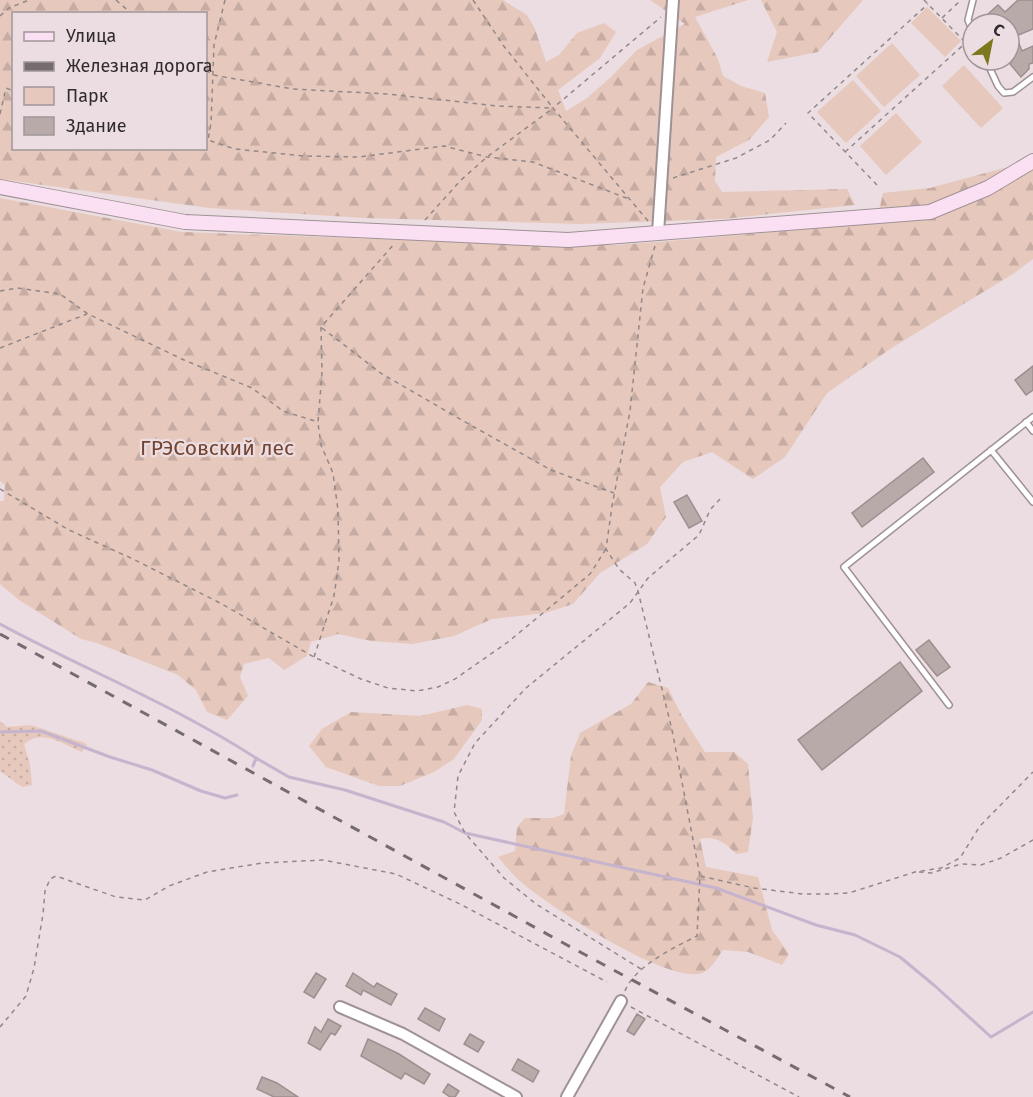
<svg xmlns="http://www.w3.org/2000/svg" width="1033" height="1097" viewBox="0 0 1033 1097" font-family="'Fira Sans',sans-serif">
	<defs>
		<pattern id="grass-dots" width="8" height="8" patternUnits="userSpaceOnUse" patternTransform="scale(1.5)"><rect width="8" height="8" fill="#e6c8bc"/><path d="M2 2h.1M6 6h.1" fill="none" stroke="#c6aca2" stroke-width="1.8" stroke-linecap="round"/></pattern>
		<pattern id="forest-firs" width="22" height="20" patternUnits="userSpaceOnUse" patternTransform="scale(1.5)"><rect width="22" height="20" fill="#e6c8bc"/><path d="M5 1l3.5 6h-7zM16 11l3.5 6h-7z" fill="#c6aca2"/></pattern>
	</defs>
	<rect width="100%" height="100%" fill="#ebdde1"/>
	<path fill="url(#grass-dots)" d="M 0,721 L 7,727 L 31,725 L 87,744 L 82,752 C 62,744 43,728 24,744 L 30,765 L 32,785 L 22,787 L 0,771 Z"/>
	<g fill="url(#forest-firs)" fill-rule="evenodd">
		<path d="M 0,0 L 503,0 L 527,15 L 535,29 L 546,62 L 559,55 L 577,33 L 604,23 L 616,32 L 600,58 L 558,90 L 566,111 L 587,98 L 611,77 L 637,50 L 685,24 L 650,0 L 748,0 L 695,17 L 718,59 L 723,76 L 741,86 L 765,93 L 769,117 L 749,140 L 716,157 L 715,181 L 722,192 L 847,189 L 855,205 L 723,219 L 580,224 L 364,218 L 209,208 L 0,179 ZM 14,14 L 206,14 L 206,148 L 14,148 Z"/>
		<polygon points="761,0 863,0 818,52 767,62 777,32"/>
		<polygon points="1033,158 1033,259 1013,274 893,347 827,393 785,457 753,479 712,452 683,462 660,487 666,517 647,544 600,573 573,604 545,613 492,619 454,636 412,644 371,641 338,634 311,642 307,656 284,670 269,658 244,664 240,677 248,696 227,720 207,712 196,690 178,675 97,643 81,639 19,600 0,584 0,501 4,501 5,485 0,481 0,198 182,232 546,245 616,245 670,241 843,226 877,220 883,193 930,188 1023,163"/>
		<path d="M 648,682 L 668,688 L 682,716 L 705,752 L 734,752 L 748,764 L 753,818 L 748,852 L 736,854 C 726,843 715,835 700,839 L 706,867 L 758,877 L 772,930 L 789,954 L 782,965 L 748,952 L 723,950 C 716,959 710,973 697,974 C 661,979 548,906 520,881 C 512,874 505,865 498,857 L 515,851 L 517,827 L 525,818 L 553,818 L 564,814 L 571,756 L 580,733 L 631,704 Z"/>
		<polygon points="467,705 482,709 482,720 454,759 434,772 400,786 379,786 326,767 309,746 322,729 351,712 420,716"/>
	</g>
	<g fill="#e6c8bc">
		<polygon points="927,7 961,41 945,57 911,23"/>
		<polygon points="892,43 920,75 884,107 856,76"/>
		<polygon points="964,65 1003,108 981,128 942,86"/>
		<polygon points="853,80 881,111 846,143 817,112"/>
		<polygon points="896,113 922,142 886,175 860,146"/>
	</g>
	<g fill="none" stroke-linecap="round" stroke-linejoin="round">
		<g stroke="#c6b3ce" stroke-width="3">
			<path d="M 0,624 C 86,670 174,705 256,758"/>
			<polyline points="0,732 41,731 110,757 152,770 201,791 225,798 237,795"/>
			<polyline points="253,766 256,758 289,777 345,790 444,822 465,833 716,888 816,925 855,935 900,957 935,986 991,1037 1033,1012"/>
		</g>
	</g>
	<g fill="#b9aaaa" stroke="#9d8f8f" stroke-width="1.5">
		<polygon points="1018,0 1033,0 1033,29 1016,36 1022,51 1033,46 1033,63 1029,64 1029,69 1021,77 1010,64 1013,59 1009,55 1009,24 996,24 987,15 998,5 1005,12"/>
		<polygon points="1033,366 1033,390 1026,395 1015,380"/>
		<polygon points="923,458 934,472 862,527 852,513"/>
		<polygon points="687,495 702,521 689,528 674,502"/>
		<polygon points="929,640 950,667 937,676 916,650"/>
		<polygon points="900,662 922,691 822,770 798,740"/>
		<polygon points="316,973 326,979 314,998 304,992"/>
		<polygon points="353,973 374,987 377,983 397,994 391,1005 363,990 361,995 346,986"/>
		<polygon points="425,1008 445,1019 439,1031 418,1019"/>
		<polygon points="637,1014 645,1019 634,1035 627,1031"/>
		<polygon points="328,1019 341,1026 335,1035 331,1033 320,1050 308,1043 315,1027 321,1032"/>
		<polygon points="470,1034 484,1042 478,1052 464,1044"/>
		<polygon points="368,1039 399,1054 430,1074 424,1084 405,1073 401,1079 361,1056"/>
		<polygon points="518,1059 539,1071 533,1082 512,1070"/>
		<polygon points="262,1077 277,1083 298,1097 274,1097 257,1089"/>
		<polygon points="448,1084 459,1091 455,1097 450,1097 443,1092"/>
	</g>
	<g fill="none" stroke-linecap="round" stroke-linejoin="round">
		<g stroke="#9f9295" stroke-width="8">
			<g id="service">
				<polyline points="973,32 968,20 973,0"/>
				<polyline points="986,60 998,86 1004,93 1013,92 1033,77"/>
				<polyline points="1026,422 1033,431"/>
				<polyline points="991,450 1033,502"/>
				<polyline points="949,705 844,567 1033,417"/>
			</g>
		</g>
		<g stroke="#9f9295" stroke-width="14">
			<g id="minor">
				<polyline points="658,233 673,0"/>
				<polyline points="340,1007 403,1034 516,1097"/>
				<polyline points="567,1097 621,1001"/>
			</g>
		</g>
		<g stroke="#9f9295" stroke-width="16">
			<polyline id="secondary" points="0,187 185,222 568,240 930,212 988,188 1033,161"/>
		</g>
		<g stroke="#92888a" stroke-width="1.5" stroke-dasharray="4.5 4.5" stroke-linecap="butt">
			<polyline points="116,0 132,14"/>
			<polyline points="225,0 214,45 211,123 208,140 235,149 304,156 359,157 444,146 487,157 533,162 629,199"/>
			<polyline points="473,0 503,45 553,108"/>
			<polyline points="924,0 965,42"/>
			<polyline points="0,16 9,8 29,0"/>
			<polyline points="942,18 961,0"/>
			<polyline points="206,70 213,75 293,89 387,94 498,106 552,108"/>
			<polyline points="0,114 6,88 14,91"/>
			<polyline points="845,152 970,39"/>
			<polyline points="673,178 736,158 770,140 786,123"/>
			<polyline points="877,185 808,113 928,4"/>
			<polyline points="425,220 461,180 487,157 552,109"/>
			<polyline points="648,221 553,108 661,17"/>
			<polyline points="655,246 643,288 630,411 612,506 606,549 619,569 635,583 638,591 672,730 700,876"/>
			<polyline points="0,291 17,288 60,294 88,314 184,360 252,388 283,411 318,422 322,373 321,327 395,243"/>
			<polyline points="322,328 382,374 474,427 551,470 614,493"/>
			<polyline points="0,348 87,314"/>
			<polyline points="0,489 69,530 133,559 222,604 314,657 361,679 388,688 417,691 438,687 455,679 508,642 590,574 606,549"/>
			<polyline points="314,657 334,596 339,561 338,510 333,473 321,445 318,423"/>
			<polyline points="919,872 931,873 961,864 981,865 1001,858 1033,840"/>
			<polyline points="641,969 536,904 504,878 465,833 454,812 458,776 475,743 526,688 630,603 648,578 699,535 710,510 720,499"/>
			<path d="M 625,991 C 635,966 673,948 697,936 L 700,876 L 754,888 L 803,894 L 827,894 L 849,893 L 915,872 L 941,868 L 960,858 L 980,826 L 1033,772"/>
			<polyline points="631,1007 799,1097"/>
			<polyline points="0,1027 26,996 34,968 43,914 45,891 50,879 56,876 116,897 145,900 169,886 207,872 262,863 323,860 396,874 460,904 607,982"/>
		</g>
		<use href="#service" stroke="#fff" stroke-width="5"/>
		<use href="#minor" stroke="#fff" stroke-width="10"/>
		<use href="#secondary" stroke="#fbe0f4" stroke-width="14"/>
		<polyline stroke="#746c6e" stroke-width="3" stroke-dasharray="10 10" stroke-linecap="butt" points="0,634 567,945 850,1097"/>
	</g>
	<g text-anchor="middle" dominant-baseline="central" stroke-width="4.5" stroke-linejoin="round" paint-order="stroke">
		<g font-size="21" fill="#734430" stroke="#ebdde1">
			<text x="217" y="448">ГРЭСовский лес</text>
		</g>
	</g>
	<rect x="12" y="12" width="195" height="138" fill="#ebdde1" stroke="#a09699" stroke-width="1.5"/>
	<rect x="24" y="32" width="30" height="9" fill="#fbe0f4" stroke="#a09699" stroke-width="1.5"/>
	<text x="66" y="42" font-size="18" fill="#302b2c">Улица</text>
	<rect x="24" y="62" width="30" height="9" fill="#746c6e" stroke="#a09699" stroke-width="1.5"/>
	<text x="66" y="72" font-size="18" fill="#302b2c">Железная дорога</text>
	<rect x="24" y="87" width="30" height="18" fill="#e6c8bc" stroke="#a09699" stroke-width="1.5"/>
	<text x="66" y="102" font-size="18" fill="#302b2c">Парк</text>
	<rect x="24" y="117" width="30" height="18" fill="#b9aaaa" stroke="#a09699" stroke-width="1.5"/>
	<text x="66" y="132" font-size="18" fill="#302b2c">Здание</text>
	<g transform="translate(991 42) rotate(32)"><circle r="28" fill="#ebdde1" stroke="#a09699" stroke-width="1.5"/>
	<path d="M0-4.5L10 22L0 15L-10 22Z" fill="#7b781e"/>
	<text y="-9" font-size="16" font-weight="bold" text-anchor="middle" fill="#302b2c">С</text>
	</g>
</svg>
